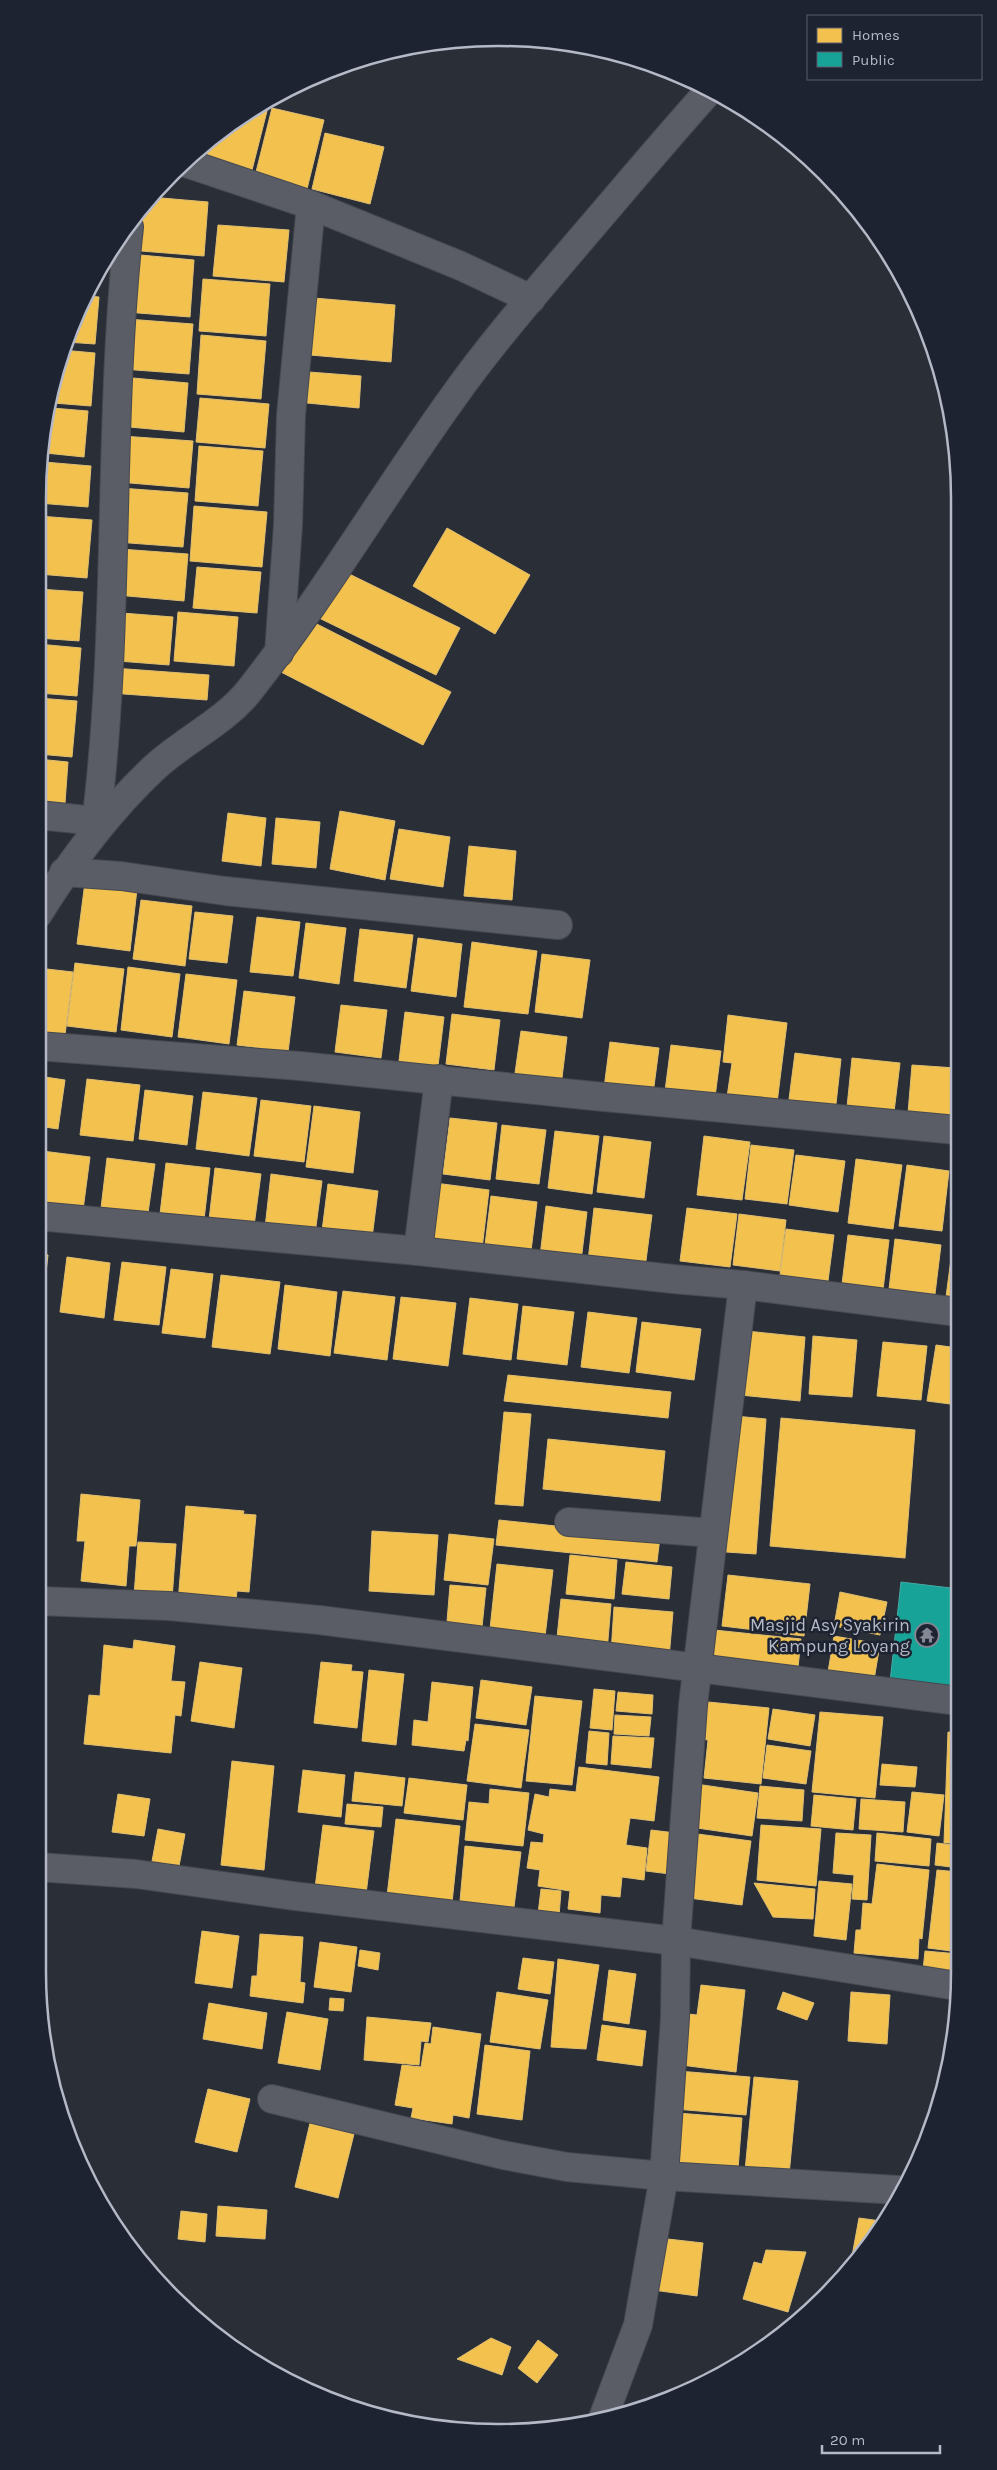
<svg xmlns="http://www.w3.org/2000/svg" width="997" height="2470" viewBox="0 0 997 2470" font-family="Karla,sans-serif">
	<rect width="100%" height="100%" fill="#2a2e37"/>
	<g fill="#f2c14e" stroke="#e0bf72">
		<polygon points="262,105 268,107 250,178 199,165 204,146 218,133"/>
		<polygon points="272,108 324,120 306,193 254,180"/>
		<polygon points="325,133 384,147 370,204 312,189"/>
		<polygon points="150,197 208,202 204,256 128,250 130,225"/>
		<polygon points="218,225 289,230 284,282 213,276"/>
		<polygon points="130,254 194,260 190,317 125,312"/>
		<polygon points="203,279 270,284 266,336 199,331"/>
		<polygon points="87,296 99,297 95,344 66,342"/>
		<polygon points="314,298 395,305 391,362 310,355"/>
		<polygon points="127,319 193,324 189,374 122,369"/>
		<polygon points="201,335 266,341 261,399 197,394"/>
		<polygon points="62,350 95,353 91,406 53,403"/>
		<polygon points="309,372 361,376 359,408 307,403"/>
		<polygon points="122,377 188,383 184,432 118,426"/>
		<polygon points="200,398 269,404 265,448 196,442"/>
		<polygon points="52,408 88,411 84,457 45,453"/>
		<polygon points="122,436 193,441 189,488 118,482"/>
		<polygon points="199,446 263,451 258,506 195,501"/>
		<polygon points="44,462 91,466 88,507 38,503"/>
		<polygon points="120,488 188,493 183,547 116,542"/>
		<polygon points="194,506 267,512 262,567 190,561"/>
		<polygon points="38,516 92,520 87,578 38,574"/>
		<polygon points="447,528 530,575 495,634 413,586"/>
		<polygon points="120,549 188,554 184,601 116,595"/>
		<polygon points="197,567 261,572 257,613 193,608"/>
		<polygon points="341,570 460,628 436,675 317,617"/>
		<polygon points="38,589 83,592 79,641 38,638"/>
		<polygon points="178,612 238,617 234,666 174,661"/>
		<polygon points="122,613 173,617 169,665 118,661"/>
		<polygon points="305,618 451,692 423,745 279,671"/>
		<polygon points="38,644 81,648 77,696 38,693"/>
		<polygon points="113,668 209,675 207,700 110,693"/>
		<polygon points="38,698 77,701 72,757 38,754"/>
		<polygon points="38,759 68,762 65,803 38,801"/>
		<polygon points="340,811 395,821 385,880 330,869"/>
		<polygon points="228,813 266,818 261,866 222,861"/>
		<polygon points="276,818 320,822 316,868 272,864"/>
		<polygon points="399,829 450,837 443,887 390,879"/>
		<polygon points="469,846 516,851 512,900 464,896"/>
		<polygon points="85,882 137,889 130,951 77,944"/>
		<polygon points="141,900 192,906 185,966 133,959"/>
		<polygon points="195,912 233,916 227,963 189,959"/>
		<polygon points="257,917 300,922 293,976 250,972"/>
		<polygon points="306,923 346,928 339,984 299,978"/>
		<polygon points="360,929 413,935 406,988 354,981"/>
		<polygon points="418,938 462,944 456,997 411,991"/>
		<polygon points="472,942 537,951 528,1014 464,1007"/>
		<polygon points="542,954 590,960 582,1018 535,1012"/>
		<polygon points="75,963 124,969 116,1032 67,1026"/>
		<polygon points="128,967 180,974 172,1037 121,1030"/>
		<polygon points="38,968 73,972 65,1035 38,1031"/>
		<polygon points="186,974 237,980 229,1044 178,1037"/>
		<polygon points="244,991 295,997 288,1052 237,1045"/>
		<polygon points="341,1005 387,1010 381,1058 335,1052"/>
		<polygon points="405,1012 444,1017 438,1066 399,1061"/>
		<polygon points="452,1014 500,1020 494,1070 446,1064"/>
		<polygon points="728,1015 787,1023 777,1103 727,1097 732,1063 723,1062"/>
		<polygon points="521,1031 567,1037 561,1086 514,1080"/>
		<polygon points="610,1042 659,1048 653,1094 604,1088"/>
		<polygon points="671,1045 721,1051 715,1097 665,1091"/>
		<polygon points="795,1053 841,1059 835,1113 788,1107"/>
		<polygon points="852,1058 900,1063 894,1112 847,1107"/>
		<polygon points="912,1065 956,1068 952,1117 908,1113"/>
		<polygon points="38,1076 65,1080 58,1129 38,1126"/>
		<polygon points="87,1079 140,1085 133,1141 80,1135"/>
		<polygon points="145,1090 193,1096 187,1145 139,1139"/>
		<polygon points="203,1092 257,1098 249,1156 196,1149"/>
		<polygon points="261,1100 311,1106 304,1162 254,1156"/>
		<polygon points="314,1106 360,1112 353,1173 306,1167"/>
		<polygon points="450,1118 497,1123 490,1180 443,1174"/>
		<polygon points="502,1125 546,1130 539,1184 496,1179"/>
		<polygon points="555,1131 599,1136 592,1194 548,1188"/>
		<polygon points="604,1136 651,1142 644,1198 597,1192"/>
		<polygon points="704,1136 750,1142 742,1200 697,1195"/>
		<polygon points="751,1145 794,1150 787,1204 745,1199"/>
		<polygon points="42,1151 90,1157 83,1210 38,1205"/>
		<polygon points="796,1155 845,1161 838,1212 789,1205"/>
		<polygon points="107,1158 155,1164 148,1213 101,1208"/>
		<polygon points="856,1159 902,1165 893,1229 848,1223"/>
		<polygon points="166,1163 210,1168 204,1220 160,1214"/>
		<polygon points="907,1165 949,1171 942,1231 899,1226"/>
		<polygon points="215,1168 261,1174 254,1226 209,1220"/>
		<polygon points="271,1174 322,1181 315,1234 265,1228"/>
		<polygon points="957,1177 958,1230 951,1229"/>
		<polygon points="435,1183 489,1190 482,1249 428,1243"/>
		<polygon points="328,1184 378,1191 372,1238 322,1231"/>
		<polygon points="491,1196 537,1202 531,1251 485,1245"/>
		<polygon points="546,1206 587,1212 581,1261 540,1256"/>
		<polygon points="594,1208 652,1215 645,1268 588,1261"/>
		<polygon points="687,1208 737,1214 730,1267 680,1261"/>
		<polygon points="739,1214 786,1220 780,1271 733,1265"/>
		<polygon points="786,1229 834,1235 828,1281 780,1275"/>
		<polygon points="848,1235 889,1240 883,1290 842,1284"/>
		<polygon points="895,1239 941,1245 935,1294 889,1289"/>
		<polygon points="953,1244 958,1245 958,1298 946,1297"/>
		<polygon points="38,1253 48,1255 42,1307 38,1307"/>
		<polygon points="67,1257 110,1263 104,1318 60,1312"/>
		<polygon points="122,1262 166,1267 159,1325 114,1320"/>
		<polygon points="171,1269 213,1274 205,1338 162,1333"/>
		<polygon points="221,1275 280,1282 270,1354 212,1347"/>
		<polygon points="285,1285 337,1292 330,1356 278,1349"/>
		<polygon points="343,1291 395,1297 387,1360 334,1353"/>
		<polygon points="401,1297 456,1303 448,1366 393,1359"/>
		<polygon points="470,1298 518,1304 511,1360 463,1354"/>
		<polygon points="523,1306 574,1312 567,1365 517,1359"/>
		<polygon points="588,1312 637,1318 629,1373 581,1367"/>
		<polygon points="642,1322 701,1329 694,1380 636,1372"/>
		<polygon points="746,1331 805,1337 800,1401 740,1395"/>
		<polygon points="813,1336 857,1340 852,1397 809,1394"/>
		<polygon points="883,1342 927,1346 921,1400 877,1396"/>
		<polygon points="936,1345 958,1348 958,1405 927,1401"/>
		<polygon points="508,1375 671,1392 668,1418 504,1401"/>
		<polygon points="504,1412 531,1414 523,1506 495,1504"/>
		<polygon points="735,1416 766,1419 756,1554 726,1552"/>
		<polygon points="781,1418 915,1430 905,1558 770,1546"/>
		<polygon points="548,1439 665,1451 660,1501 543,1489"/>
		<polygon points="81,1494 140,1500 136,1546 129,1546 126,1586 81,1581 85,1541 77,1541"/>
		<polygon points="186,1506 244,1511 243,1514 256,1515 249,1592 237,1591 235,1607 178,1602"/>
		<polygon points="499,1520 660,1537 657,1562 496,1545"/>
		<polygon points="372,1531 438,1535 434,1595 369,1591"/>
		<polygon points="449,1534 494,1539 488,1585 444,1580"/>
		<polygon points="138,1542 176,1544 172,1599 134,1596"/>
		<polygon points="570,1555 617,1560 614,1599 566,1594"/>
		<polygon points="626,1562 672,1567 669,1599 622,1594"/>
		<polygon points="497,1564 553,1570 544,1645 489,1638"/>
		<polygon points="728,1575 810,1584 804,1636 722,1626"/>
		<polygon points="450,1585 486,1588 481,1637 446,1634"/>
		<polygon points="840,1592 887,1602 880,1635 834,1626"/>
		<polygon points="561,1599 611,1604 607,1652 556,1647"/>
		<polygon points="614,1607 673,1612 669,1658 611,1653"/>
		<polygon points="714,1630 801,1639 797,1677 710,1668"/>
		<polygon points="834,1636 880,1644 874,1680 828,1672"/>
		<polygon points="134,1640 175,1646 171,1681 185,1682 181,1716 175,1715 171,1753 84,1744 89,1695 100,1696 104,1645 133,1649"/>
		<polygon points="200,1662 242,1668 234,1728 191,1721"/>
		<polygon points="321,1662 352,1665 351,1671 363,1672 357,1728 314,1723"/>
		<polygon points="369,1670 404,1674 396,1745 362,1741"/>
		<polygon points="481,1680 532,1687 526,1725 476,1718"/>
		<polygon points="432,1682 473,1687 468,1741 466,1740 464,1751 412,1745 414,1720 428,1722"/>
		<polygon points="594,1689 615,1691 612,1730 590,1728"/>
		<polygon points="618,1692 653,1695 652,1714 616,1711"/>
		<polygon points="535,1696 582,1701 572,1785 526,1781"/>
		<polygon points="698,1701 769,1708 761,1784 704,1778 708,1740 694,1738"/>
		<polygon points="773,1709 815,1715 810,1746 768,1739"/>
		<polygon points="820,1712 883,1717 875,1798 812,1792"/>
		<polygon points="615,1715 651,1717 649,1736 614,1734"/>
		<polygon points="475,1724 529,1730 521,1788 467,1781"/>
		<polygon points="589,1731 609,1733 607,1765 586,1763"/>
		<polygon points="948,1732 959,1733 959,1843 944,1843"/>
		<polygon points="613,1736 654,1738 651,1768 611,1764"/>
		<polygon points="767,1745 811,1751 806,1784 763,1778"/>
		<polygon points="232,1761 274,1766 264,1870 221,1865"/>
		<polygon points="882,1764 917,1767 915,1787 880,1785"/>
		<polygon points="579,1767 659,1777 654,1821 630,1818 626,1845 647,1848 644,1880 622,1877 620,1897 601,1895 600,1913 568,1909 570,1891 538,1886 540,1870 527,1868 531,1842 543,1843 544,1834 528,1830 535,1794 549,1797 550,1789 576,1792"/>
		<polygon points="303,1770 345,1775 341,1817 298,1812"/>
		<polygon points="355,1772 405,1778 402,1806 352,1801"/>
		<polygon points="409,1778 467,1785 463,1820 404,1813"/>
		<polygon points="696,1784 758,1793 752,1836 690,1827"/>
		<polygon points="760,1786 804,1790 802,1821 757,1818"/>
		<polygon points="490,1789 529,1793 523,1846 465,1840 469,1802 489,1804"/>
		<polygon points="912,1792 944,1795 939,1836 907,1832"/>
		<polygon points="118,1794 150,1799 144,1836 112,1832"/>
		<polygon points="814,1795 856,1799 853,1830 811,1826"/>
		<polygon points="861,1799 905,1802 903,1832 859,1829"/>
		<polygon points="347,1804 383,1807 381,1827 345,1824"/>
		<polygon points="396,1819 460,1826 452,1903 387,1896"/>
		<polygon points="323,1825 374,1831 366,1894 315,1888"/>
		<polygon points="761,1825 821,1829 816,1886 757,1880"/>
		<polygon points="158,1829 185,1834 177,1877 150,1872"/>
		<polygon points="651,1830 676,1833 670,1874 646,1871"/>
		<polygon points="690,1833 751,1841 742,1905 681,1897"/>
		<polygon points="836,1833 871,1835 867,1900 852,1899 854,1875 833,1873"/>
		<polygon points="877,1833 931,1839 929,1866 875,1861"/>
		<polygon points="937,1843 959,1846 959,1868 935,1865"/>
		<polygon points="465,1846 521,1852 514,1907 460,1901"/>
		<polygon points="877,1864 929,1870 922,1939 919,1938 918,1959 854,1953 856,1930 861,1930 863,1903 872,1904"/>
		<polygon points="937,1870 959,1872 959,1952 928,1948"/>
		<polygon points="819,1881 852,1884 846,1940 814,1936"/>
		<polygon points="754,1883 815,1889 813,1919 773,1917"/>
		<polygon points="541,1889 561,1891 559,1916 538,1914"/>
		<polygon points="202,1931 239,1936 232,1988 195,1983"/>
		<polygon points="260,1934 303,1937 300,1982 305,1983 303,2003 250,1996 252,1976 257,1976"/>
		<polygon points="320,1942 357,1947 351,1992 314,1987"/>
		<polygon points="360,1950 380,1953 378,1970 358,1966"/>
		<polygon points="925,1951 959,1954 956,1974 923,1970"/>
		<polygon points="523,1958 554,1962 550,1994 518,1989"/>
		<polygon points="558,1959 599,1965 586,2049 551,2047"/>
		<polygon points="609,1970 636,1974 629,2024 603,2020"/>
		<polygon points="701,1985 745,1990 736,2072 673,2064 680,2013 697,2015"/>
		<polygon points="497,1992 548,2000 540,2049 490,2042"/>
		<polygon points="783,1992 814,2003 807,2020 777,2009"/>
		<polygon points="851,1992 890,1995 887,2044 848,2041"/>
		<polygon points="330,1998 344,1999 343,2011 329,2010"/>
		<polygon points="209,2003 267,2013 262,2049 203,2039"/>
		<polygon points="287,2012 328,2019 320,2070 278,2063"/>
		<polygon points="367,2017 431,2023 428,2042 421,2041 419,2065 364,2060"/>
		<polygon points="602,2025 646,2031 642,2066 597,2060"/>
		<polygon points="433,2027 481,2034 469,2118 453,2115 452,2124 411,2118 413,2108 395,2105 402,2065 421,2067 425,2043 431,2044"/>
		<polygon points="485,2045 530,2051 522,2120 477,2114"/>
		<polygon points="678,2071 750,2077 746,2115 675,2109"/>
		<polygon points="754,2077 798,2081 789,2175 745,2171"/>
		<polygon points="208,2089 250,2099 237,2152 195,2142"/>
		<polygon points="677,2113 742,2118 738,2169 674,2164"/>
		<polygon points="310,2123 354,2134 338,2198 295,2187"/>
		<polygon points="218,2206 267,2210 265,2239 216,2236"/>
		<polygon points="181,2211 207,2214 205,2242 178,2239"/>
		<polygon points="859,2218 881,2221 864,2252 850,2267"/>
		<polygon points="659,2238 703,2243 697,2296 653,2290"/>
		<polygon points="766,2250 806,2252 788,2312 743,2299 754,2262 762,2264"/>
		<polygon points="491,2338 511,2347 502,2375 457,2359"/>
		<polygon points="538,2340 558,2355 537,2383 518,2368"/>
	</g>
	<polygon fill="#17a398" stroke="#46aaa6" points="901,1582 959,1589 959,1689 890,1682"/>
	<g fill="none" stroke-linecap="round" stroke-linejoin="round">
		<g stroke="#464950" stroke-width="30">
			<g id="minor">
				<polyline points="186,163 311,205 461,266 531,299"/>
				<polyline points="279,653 288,525 291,415 311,205"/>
				<polyline points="38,815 96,821"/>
				<path d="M 95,831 C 121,631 107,428 129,227"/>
				<polyline points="64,872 121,876 225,891 558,925"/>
				<path d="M 38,914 C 71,861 108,811 154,768 C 184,740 223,723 249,691 C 323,597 384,493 454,396 C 493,341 538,290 582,238 C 624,189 665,140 708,92"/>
				<polyline points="38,1046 300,1066 594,1096 957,1130"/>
				<polyline points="38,1216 418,1251 673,1279 743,1285 958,1312"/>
				<polyline points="418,1251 439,1079"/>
				<polyline points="743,1285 693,1705 676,1941 675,2018 664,2176 898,2190"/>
				<polyline points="569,1522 713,1533"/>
				<polyline points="38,1601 169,1606 319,1620 959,1701"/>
				<polyline points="38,1867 136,1874 294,1896 676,1941 957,1986"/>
				<polyline points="272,2099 503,2155 567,2167 664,2176 638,2325 603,2418"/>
			</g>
		</g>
		<use href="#minor" stroke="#5a5d65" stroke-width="28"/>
	</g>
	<defs>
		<g id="temple-ring" transform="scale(1.25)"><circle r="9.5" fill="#1e2331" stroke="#848895" stroke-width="1.5"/><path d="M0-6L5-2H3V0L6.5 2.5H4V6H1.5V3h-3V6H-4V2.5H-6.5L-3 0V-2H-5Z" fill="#848895"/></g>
	</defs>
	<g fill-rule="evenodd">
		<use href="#temple-ring" x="927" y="1635"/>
	</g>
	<g text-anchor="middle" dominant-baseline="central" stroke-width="5" stroke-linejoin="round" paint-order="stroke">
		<g font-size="18" fill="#b5b9c7" stroke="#1e2331" text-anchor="end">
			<text x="910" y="1625">Masjid Asy Syakirin<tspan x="910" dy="21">Kampung Loyang</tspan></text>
		</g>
	</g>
	<path d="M0 0H997V2470H0ZM498 46H499A452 452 0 0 1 951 498V1972A452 452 0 0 1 499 2424H498A452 452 0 0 1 46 1972V498A452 452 0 0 1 498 46Z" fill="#1e2331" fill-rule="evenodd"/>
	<path fill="none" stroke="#b5b9c7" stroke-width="2.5" d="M498 46H499A452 452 0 0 1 951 498V1972A452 452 0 0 1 499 2424H498A452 452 0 0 1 46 1972V498A452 452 0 0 1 498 46Z"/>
	<rect x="807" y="15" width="175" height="65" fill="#1e2331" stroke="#5a5f6d"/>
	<rect x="817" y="28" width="25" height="15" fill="#f2c14e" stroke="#5a5f6d"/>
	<text x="852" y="40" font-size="15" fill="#b5b9c7">Homes</text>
	<rect x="817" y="52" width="25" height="15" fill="#17a398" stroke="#5a5f6d"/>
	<text x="852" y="65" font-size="15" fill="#b5b9c7">Public</text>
	<path d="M822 2445v8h118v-8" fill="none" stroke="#b5b9c7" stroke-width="2.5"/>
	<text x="830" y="2445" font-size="15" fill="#b5b9c7" stroke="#1e2331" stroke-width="4" paint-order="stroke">20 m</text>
</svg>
